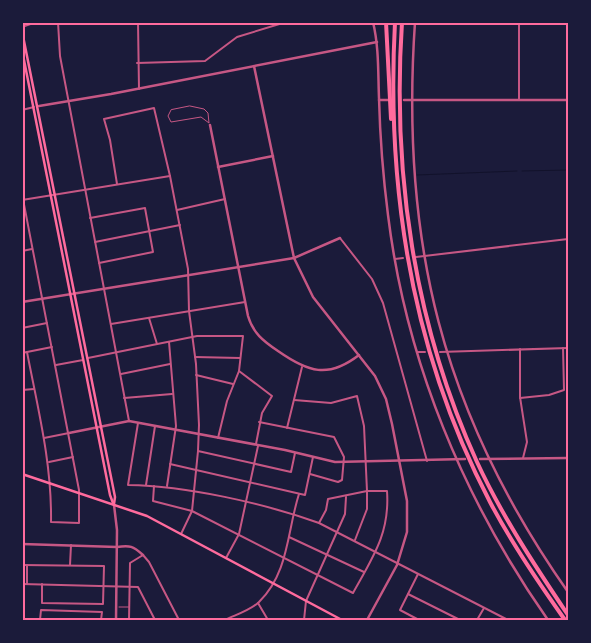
<svg xmlns="http://www.w3.org/2000/svg" width="591" height="643" viewBox="0 0 591 643" font-family="'Fira Sans',sans-serif">
	<rect width="100%" height="100%" fill="#1b1b3a"/>
	<g fill="none" stroke-linecap="round" stroke-linejoin="round">
		<g stroke="#12122b" stroke-width="1">
			<polyline points="522,171 568,170"/>
			<polyline points="417,175 517,171"/>
		</g>
		<polygon stroke="#c65784" stroke-width="1" points="190,106 204,109 208,113 209,123 201,117 171,122 168,116 171,110"/>
		<polyline stroke="#c65784" stroke-width="1" points="119,607 129,607"/>
		<g stroke="#c65784" stroke-width="2">
			<polyline points="58,22 60,56 129,421"/>
			<polyline points="138,22 139,89"/>
			<polyline points="519,22 519,100"/>
			<polyline points="22,27 36,22"/>
			<polyline points="137,63 205,61 237,37 286,22"/>
			<polyline points="22,110 34,107"/>
			<polyline points="117,184 110,140 104,119 154,108 170,176 188,269 189,311 196,364 199,425 198,451 192,511 181,534"/>
			<path d="M 22,194 L 79,490 L 79,523 L 51,522 C 52,464 38,409 27,352"/>
			<polyline points="22,200 170,176"/>
			<polyline points="177,210 225,199"/>
			<polyline points="90,218 145,208 153,252 99,263"/>
			<polyline points="340,238 372,279 383,303 427,461"/>
			<polyline points="95,242 180,225"/>
			<polyline points="22,251 32,249"/>
			<polyline points="416,257 568,239"/>
			<polyline points="395,259 403,258"/>
			<polyline points="149,318 157,344"/>
			<polyline points="111,324 245,302"/>
			<polyline points="22,328 47,323"/>
			<polyline points="520,349 520,397 527,442 523,458"/>
			<polyline points="417,352 425,352"/>
			<polyline points="440,352 568,348"/>
			<polyline points="22,353 52,347"/>
			<polyline points="195,357 240,358"/>
			<polyline points="88,358 197,336 243,336 239,371 227,401 218,438"/>
			<polyline points="56,365 83,360"/>
			<polyline points="239,371 272,396 262,413 256,444"/>
			<polyline points="121,374 170,364"/>
			<polyline points="196,375 233,384"/>
			<polyline points="22,390 34,389"/>
			<polyline points="124,398 172,394"/>
			<polyline points="520,398 549,395 564,390 563,348"/>
			<polyline points="294,400 331,403 357,396 364,426 367,491 328,499 326,510 319,523"/>
			<polyline points="259,422 334,437 344,457 342,480 338,482 310,474"/>
			<path d="M 138,423 L 128,485 C 187,486 263,503 319,523 L 508,620"/>
			<polyline points="287,428 302,367"/>
			<polyline points="44,438 69,433"/>
			<polyline points="198,451 291,472 295,453"/>
			<polyline points="49,462 73,457"/>
			<polyline points="170,464 305,495 313,457"/>
			<polyline points="146,485 155,426"/>
			<path d="M 154,486 L 153,501 L 192,511 L 353,593 C 373,557 390,533 387,491 L 367,491 L 367,509 L 355,540"/>
			<polyline points="167,486 176,426 169,342"/>
			<polyline points="289,537 364,572"/>
			<polyline points="226,558 239,534 258,446"/>
			<polyline points="22,565 104,566 103,604 42,603 42,584"/>
			<polyline points="70,565 71,545"/>
			<polyline points="418,574 400,610 419,620"/>
			<polyline points="22,584 138,587 155,620"/>
			<polyline points="27,584 27,565"/>
			<polyline points="408,594 460,620"/>
			<polyline points="258,603 268,620"/>
			<polyline points="40,620 41,610 102,612 101,620"/>
			<polyline points="129,620 130,563 143,555 149,562 179,620"/>
			<path d="M 225,620 C 235,615 251,610 259,602 C 289,573 287,531 299,494"/>
			<polyline points="304,620 306,601 345,514 346,497"/>
			<polyline points="477,620 484,608"/>
		</g>
		<g stroke="#c65784" stroke-width="2.5">
			<path d="M 373,22 C 379,47 378,73 379,98 C 380,137 383,176 388,215 C 406,362 464,500 548,620"/>
			<path d="M 415,22 C 400,241 442,413 568,592"/>
			<polyline points="254,66 294,258 313,297 375,376 386,399 392,424 407,501 407,532 397,565 367,620"/>
			<polyline points="379,100 388,100"/>
			<polyline points="404,100 568,100"/>
			<polyline points="39,106 111,94 377,42"/>
			<path d="M 210,125 L 248,316 C 253,333 263,341 278,351 C 308,372 328,379 359,355"/>
			<polyline points="218,167 273,156"/>
			<polyline points="22,302 294,258 340,238"/>
			<polyline points="69,433 129,421 285,450 335,462 465,459"/>
			<polyline points="480,459 568,458"/>
			<polyline points="114,505 117,530 116,620"/>
			<path d="M 22,544 L 117,547 C 130,545 133,546 143,555"/>
		</g>
		<g stroke="#ff6b9d" stroke-width="2.5">
			<polyline points="22,31 115,497 114,504"/>
			<polyline points="22,50 110,495 113,503"/>
			<polyline points="22,474 147,516 342,620"/>
		</g>
		<g stroke="#ff6b9d" stroke-width="4">
			<polyline points="386,22 391,119"/>
			<path d="M 395,22 C 386,190 412,353 490,502 C 512,544 538,582 565,620"/>
			<path d="M 402,22 C 392,173 414,324 477,462 C 502,516 535,566 568,615"/>
		</g>
	</g>
	<rect width="591" height="643" fill="none" stroke="#1b1b3a" stroke-width="48"/>
	<rect x="24" y="24" width="543" height="595" fill="none" stroke="#ff6b9d" stroke-width="2"/>
</svg>
